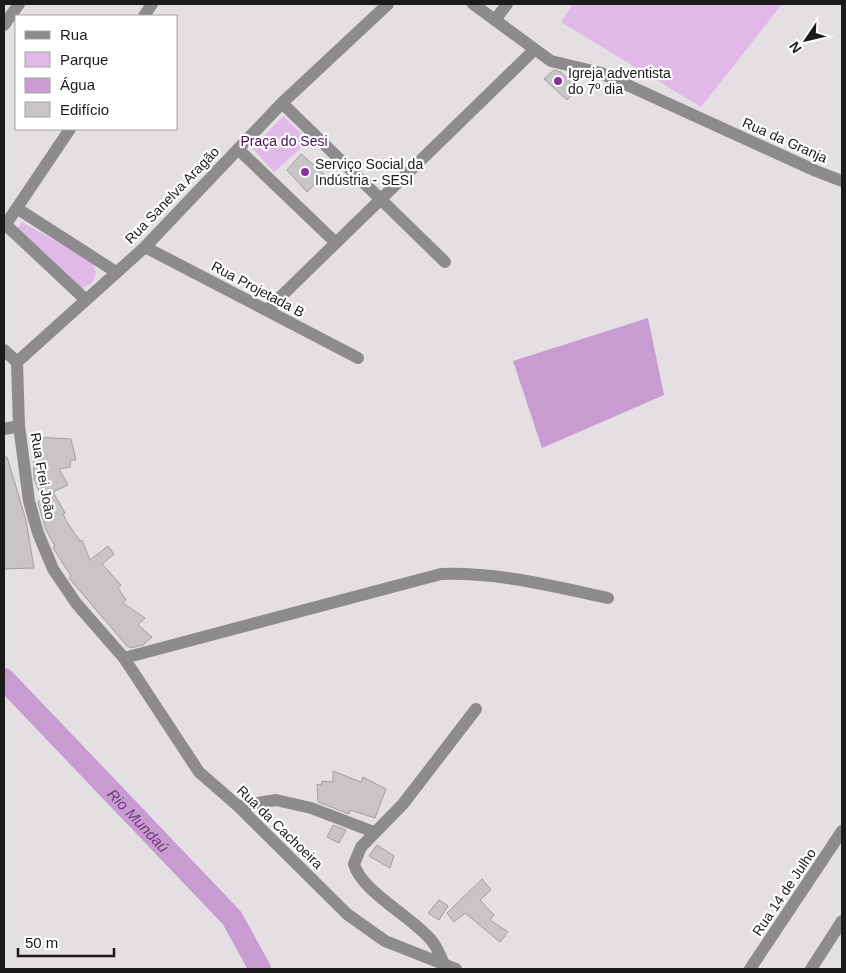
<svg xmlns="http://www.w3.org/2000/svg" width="846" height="973" viewBox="0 0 846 973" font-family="Arial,sans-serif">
	<rect width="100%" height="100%" fill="#e3dfe3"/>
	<g fill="#e1b9e9">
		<polygon points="573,4 782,4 701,107 561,22"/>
		<polygon points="283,116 309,141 274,172 252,148"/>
		<polygon points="22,222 93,263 96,272 92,283 82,288 18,228"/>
	</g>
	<polygon fill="#c89bd1" points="648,318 664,395 542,448 513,361"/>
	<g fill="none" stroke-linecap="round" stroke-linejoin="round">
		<path stroke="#c89bd1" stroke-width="22" id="s1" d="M 4,679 L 232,918 L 260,969"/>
	</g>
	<g fill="#c8c4c8" stroke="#a29fa3">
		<polygon points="554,70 561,72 578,89 567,100 544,79"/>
		<polygon points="301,154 324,174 307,192 287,170"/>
		<polygon points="33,437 71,439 76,460 71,460 70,467 59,469 68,485 53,492 65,513 63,514 67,522 80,541 82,540 90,560 108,546 114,554 102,564 121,585 118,588 126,600 123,603 145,618 138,625 152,637 143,645 130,648 126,645 69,578 71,576 53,548 55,546 46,530 38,502 42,498 34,479"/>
		<polygon points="4,457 7,457 26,520 34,568 4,569"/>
		<polygon points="333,771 361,782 363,777 386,789 375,818 350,810 349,814 318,802 317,784 321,785 322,781 333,782"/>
		<polygon points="333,825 346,830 339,843 327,837"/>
		<polygon points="377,845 394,856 390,868 369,856"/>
		<polygon points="482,879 491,890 480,900 494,915 490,920 508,932 500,942 465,913 454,922 447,913"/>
		<polygon points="439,900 448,906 439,920 428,913"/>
	</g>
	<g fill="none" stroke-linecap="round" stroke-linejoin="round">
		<g stroke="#8d8b8d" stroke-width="12">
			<polyline points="473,4 551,61 601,73 816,171 842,181"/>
			<polyline points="144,16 152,4"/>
			<polyline points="495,20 507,4"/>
			<polyline points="4,25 19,4"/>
			<polyline points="282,103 445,262"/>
			<polyline points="238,149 335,242"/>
			<polyline points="18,209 116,272"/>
			<polyline points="6,225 86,300"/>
			<polyline points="4,227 70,129"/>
			<polyline points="145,247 358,358"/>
			<polyline points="267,310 534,50"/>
			<polyline points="4,350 17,362"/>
			<polyline points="17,362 19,426 29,501 38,533 53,569 76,603 124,658 199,772 238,806 347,914 385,941 456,969"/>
			<polyline points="17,362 145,247 282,103 388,4"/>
			<polyline points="4,429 19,426"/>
			<path d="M 124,658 L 441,574 C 498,572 552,586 608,598"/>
			<polyline points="238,806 276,800 311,808 374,832"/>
			<path d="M 444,964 C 440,956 437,946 431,940 C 412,917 361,891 354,864 L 361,847 L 403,804 L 476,709"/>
			<polyline points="750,969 842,831"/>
			<polyline points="811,969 842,921"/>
		</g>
	</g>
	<g fill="#8b319d" stroke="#fff" stroke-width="2">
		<circle cx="558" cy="81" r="5"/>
		<circle cx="305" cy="172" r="5"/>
	</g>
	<g text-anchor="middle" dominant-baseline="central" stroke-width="4.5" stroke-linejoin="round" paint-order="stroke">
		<g font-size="14" fill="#1c1b1c" stroke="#fff" text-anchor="start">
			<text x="568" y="73">Igreja adventista<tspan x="568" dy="16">do 7º dia</tspan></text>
			<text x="315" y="164">Serviço Social da<tspan x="315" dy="16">Indústria - SESI</tspan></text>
		</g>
		<g font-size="14" fill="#1c1b1c" stroke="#fff">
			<text transform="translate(785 140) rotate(24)">Rua da Granja</text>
			<text transform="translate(172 195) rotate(-46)">Rua Sanelva Aragão</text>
			<text transform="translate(258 289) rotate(28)">Rua Projetada B</text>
			<text transform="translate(43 476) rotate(80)">Rua Frei João</text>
			<text transform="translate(280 827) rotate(44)">Rua da Cachoeira</text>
			<text transform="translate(784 892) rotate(-56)">Rua 14 de Julho</text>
		</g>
		<g font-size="14" fill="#470f52" stroke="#fff">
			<text x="284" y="141">Praça do Sesi</text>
		</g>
		<g font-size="15" font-style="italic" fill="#713a7c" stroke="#fff">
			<text stroke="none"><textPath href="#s1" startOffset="195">Rio Mundaú</textPath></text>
		</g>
	</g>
	<rect width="846" height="973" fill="none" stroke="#1c1b1c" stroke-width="10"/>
	<rect x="15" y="15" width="162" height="115" fill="#ffffff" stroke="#a4a4a4"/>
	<rect x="25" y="31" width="25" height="8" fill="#8d8b8d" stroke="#a4a4a4"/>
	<text x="60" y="40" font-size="15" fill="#1c1b1c">Rua</text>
	<rect x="25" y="52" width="25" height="15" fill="#e1b9e9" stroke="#a4a4a4"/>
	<text x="60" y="65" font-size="15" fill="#1c1b1c">Parque</text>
	<rect x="25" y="78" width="25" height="15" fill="#c89bd1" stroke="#a4a4a4"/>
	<text x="60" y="90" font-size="15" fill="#1c1b1c">Água</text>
	<rect x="25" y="102" width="25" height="15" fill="#c8c4c8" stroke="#a4a4a4"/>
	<text x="60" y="115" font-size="15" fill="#1c1b1c">Edifício</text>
	<g transform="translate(806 40) rotate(235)" stroke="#ffffff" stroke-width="4" paint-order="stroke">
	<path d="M0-4L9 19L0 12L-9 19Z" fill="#1c1b1c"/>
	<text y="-8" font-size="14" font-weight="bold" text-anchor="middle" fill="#1c1b1c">N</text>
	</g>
	<path d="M18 948v8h96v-8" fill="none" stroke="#1c1b1c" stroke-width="2.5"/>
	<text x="25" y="948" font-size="15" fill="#1c1b1c" stroke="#ffffff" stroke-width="4" paint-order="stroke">50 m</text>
</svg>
